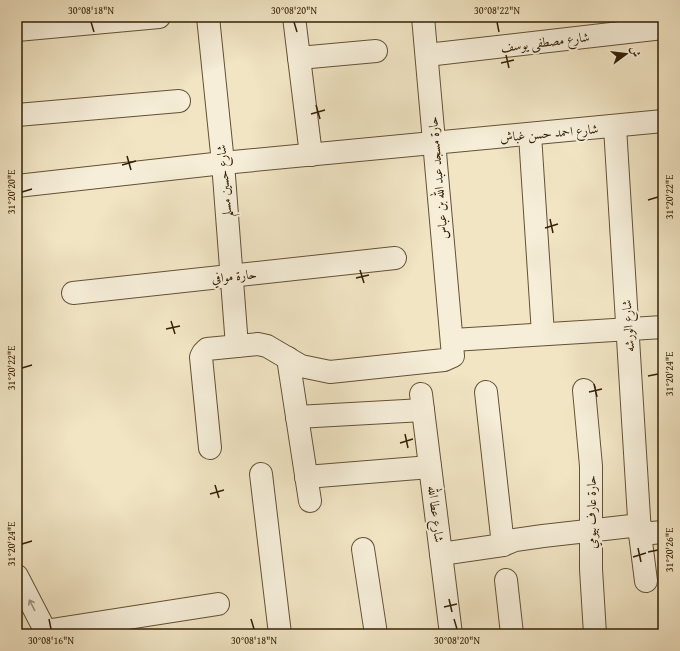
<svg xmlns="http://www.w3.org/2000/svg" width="680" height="651" viewBox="0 0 680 651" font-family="'Gentium Book Plus',Amiri,serif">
	<rect width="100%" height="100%" fill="#f1e5c4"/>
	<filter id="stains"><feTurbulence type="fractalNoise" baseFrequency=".005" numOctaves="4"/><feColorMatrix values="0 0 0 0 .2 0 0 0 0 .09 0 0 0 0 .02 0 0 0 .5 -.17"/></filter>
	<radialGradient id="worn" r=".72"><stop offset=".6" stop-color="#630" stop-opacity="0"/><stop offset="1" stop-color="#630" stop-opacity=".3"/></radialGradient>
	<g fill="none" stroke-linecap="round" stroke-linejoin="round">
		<g stroke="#635235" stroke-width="24">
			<g id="minor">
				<polyline points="208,17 223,163 237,346"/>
				<polyline points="294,17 311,155"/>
				<polyline points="17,30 159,17"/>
				<polyline points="427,55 663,28"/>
				<polyline points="299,58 376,51"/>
				<polyline points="17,115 179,101"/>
				<polyline points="615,127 640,534 646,581"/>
				<polyline points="530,135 543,334"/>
				<polyline points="17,186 223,163 663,121"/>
				<polyline points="73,293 395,258"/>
				<polyline points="453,340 663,327"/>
				<polyline points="288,358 310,501"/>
				<polyline points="584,390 591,466 591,569 595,634"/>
				<polyline points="486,392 503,545"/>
				<polyline points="421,394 451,634"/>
				<polyline points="297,417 423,410"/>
				<polyline points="210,448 201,357 203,353 207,349 258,344 267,346 301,366 330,372 444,360 453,356 423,17"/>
				<polyline points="261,474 280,634"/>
				<polyline points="306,477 430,467"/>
				<polyline points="640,534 663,532"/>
				<polyline points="363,549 376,634"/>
				<polyline points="441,554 503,545 515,540 543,536 640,525"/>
				<polyline points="17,576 47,634"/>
				<polyline points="506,580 512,634"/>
				<polyline points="45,631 218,604"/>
			</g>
		</g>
		<use href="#minor" stroke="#f6eed9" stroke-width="22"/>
	</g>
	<defs><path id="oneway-shaft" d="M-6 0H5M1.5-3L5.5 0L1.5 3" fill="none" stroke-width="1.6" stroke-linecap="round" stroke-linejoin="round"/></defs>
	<use stroke="#9f927a" href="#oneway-shaft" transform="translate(32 605) rotate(-117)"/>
	<path fill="none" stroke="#342105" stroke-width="1.5" d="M 91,22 L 94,32M 294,22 L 297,32M 497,22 L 499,32M 506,55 L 509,68M 501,63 L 514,60M 316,105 L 320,119M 311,114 L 325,110M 127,156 L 131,170M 122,165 L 136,161M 22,192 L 32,189M 648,200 L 658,197M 550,219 L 553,233M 545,228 L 558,224M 360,270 L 364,283M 356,278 L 369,275M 171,321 L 175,334M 166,329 L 180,326M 22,368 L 32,365M 648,376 L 658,374M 594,384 L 597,397M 589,392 L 602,389M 405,434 L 408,448M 400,443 L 413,439M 215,485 L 219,498M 210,494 L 224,490M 22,544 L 32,541M 638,548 L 641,562M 648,552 L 658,550M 633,557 L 646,553M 449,599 L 452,612M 444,607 L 457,604M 49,619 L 51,629M 251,619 L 254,629M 454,619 L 457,629"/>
	<g text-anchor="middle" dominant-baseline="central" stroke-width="4" stroke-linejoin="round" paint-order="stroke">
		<g font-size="13" fill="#342105" stroke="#f6eed9">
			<text transform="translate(545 42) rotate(-7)">شارع مصطفى يوسف</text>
			<text transform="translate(549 133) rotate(-5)">شارع احمد حسن غباش</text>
			<text transform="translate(438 178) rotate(-95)">حارة مسجد عبد الله بن عباس</text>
			<text transform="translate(224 181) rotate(-95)">شارع حسين مسلم</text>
			<text transform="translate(234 276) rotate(-6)">حارة موافي</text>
			<text transform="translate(628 326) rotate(-94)">شارع الورشه</text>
			<text transform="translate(591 512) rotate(-90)">حارة عارف بيومي</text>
			<text transform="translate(436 514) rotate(83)">شارع عطا الله</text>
		</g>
	</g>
	<rect width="680" height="651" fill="none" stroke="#f1e5c4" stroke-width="44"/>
	<g transform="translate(626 54) rotate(75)" stroke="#f6eed9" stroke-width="3" paint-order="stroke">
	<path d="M0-3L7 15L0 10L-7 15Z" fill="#342105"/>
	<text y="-6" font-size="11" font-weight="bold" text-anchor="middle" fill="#342105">ش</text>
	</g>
	<rect x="22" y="22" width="636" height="607" fill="none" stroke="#342105" stroke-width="1.5"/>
	<g font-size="10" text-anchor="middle" fill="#342105">
		<text x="91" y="14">30°08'18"N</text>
		<text x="294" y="14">30°08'20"N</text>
		<text x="497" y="14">30°08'22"N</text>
		<text transform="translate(11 192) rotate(-90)" y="4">31°20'20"E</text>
		<text transform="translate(669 197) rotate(-90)" y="4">31°20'22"E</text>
		<text transform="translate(11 368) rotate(-90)" y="4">31°20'22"E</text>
		<text transform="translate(669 374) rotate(-90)" y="4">31°20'24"E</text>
		<text transform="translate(11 544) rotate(-90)" y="4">31°20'24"E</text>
		<text transform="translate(669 550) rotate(-90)" y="4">31°20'26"E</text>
		<text x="51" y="644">30°08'16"N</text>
		<text x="254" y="644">30°08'18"N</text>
		<text x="457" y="644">30°08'20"N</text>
	</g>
	<rect width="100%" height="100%" filter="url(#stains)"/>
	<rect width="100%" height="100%" fill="url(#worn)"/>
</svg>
